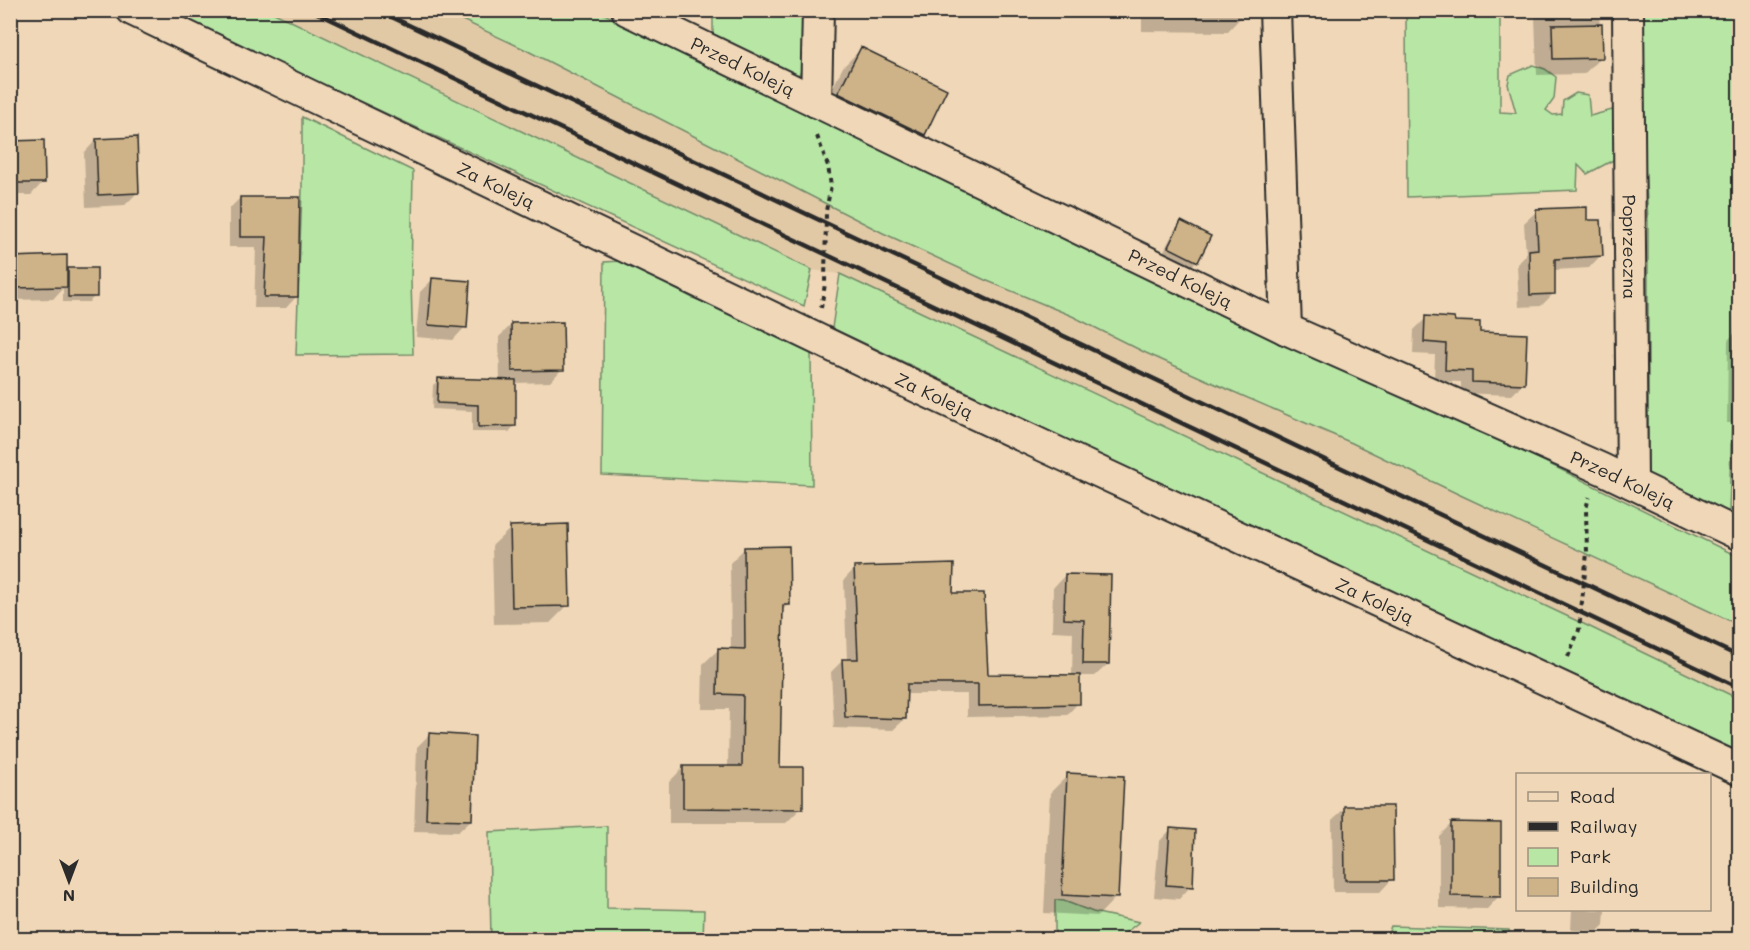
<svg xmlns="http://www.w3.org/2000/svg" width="1750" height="950" viewBox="0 0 1750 950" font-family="Mali,sans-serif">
	<rect width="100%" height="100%" fill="#efd7b7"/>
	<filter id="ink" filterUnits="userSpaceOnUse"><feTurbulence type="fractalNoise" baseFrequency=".0167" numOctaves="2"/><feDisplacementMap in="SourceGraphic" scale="12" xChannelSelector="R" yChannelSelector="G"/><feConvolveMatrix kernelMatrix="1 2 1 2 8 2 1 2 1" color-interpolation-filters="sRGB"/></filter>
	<g filter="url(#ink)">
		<polygon fill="#e1c9a6" points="270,11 443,11 524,49 883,233 985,280 1072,316 1146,353 1220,386 1352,443 1438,485 1739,625 1739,699 1536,601 840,274 812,270"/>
		<g fill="#b8e7a5" stroke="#728968" stroke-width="1.5">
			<polygon points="167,11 270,11 812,270 804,306 242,47"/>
			<polygon points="443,11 598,11 1492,436 1739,557 1739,625 1458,494 1352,443 1220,386 1146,353 1072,316 985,280 883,233 524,49"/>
			<polygon points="713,11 807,11 807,66 797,76 775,70 713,39"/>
			<polygon points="1406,11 1500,11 1500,112 1516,113 1508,84 1510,75 1533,65 1545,69 1556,77 1554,99 1546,110 1553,115 1562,114 1563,101 1576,93 1588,95 1590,116 1612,110 1622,118 1619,157 1587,174 1578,165 1577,190 1407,197"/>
			<polygon points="1640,11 1739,11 1740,287 1736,287 1729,513 1648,478 1648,221 1640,71"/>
			<polygon points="302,117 413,171 411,281 413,354 296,355 302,191"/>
			<polygon points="622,261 693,298 811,346 812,485 602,475 604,262"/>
			<polygon points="840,274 1590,627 1739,699 1739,758 832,328"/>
			<polygon points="607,826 607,908 704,910 703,939 491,939 489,832"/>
			<polygon points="1055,900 1064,901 1093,912 1139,922 1125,933 1124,939 1055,939"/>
			<polygon points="1391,926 1509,930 1509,939 1408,939 1408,938 1388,934"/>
		</g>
		<g fill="#0003">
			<polygon points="1142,10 1245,10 1245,13 1227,32 1142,31"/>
			<polygon points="1531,10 1599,10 1601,57 1584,74 1537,75 1535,15 1531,15"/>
			<polygon points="861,49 924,134 905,152 821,111 843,67"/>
			<polygon points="96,140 137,193 125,205 86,207 84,153"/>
			<polygon points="10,142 43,182 31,195 10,195"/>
			<polygon points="240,198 298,198 296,297 286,308 254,308 256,247 229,247 229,209"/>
			<polygon points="1537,211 1586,222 1601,255 1589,268 1553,270 1554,293 1541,306 1519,307 1517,264 1526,255 1524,223"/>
			<polygon points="1181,223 1196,261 1191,267 1163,253 1175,229"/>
			<polygon points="10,258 65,273 69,269 95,296 89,302 63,302 63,288 53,299 10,300"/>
			<polygon points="432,280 465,327 453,340 416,337 420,292"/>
			<polygon points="1426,318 1454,322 1478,334 1524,383 1512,395 1461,393 1461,382 1434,381 1435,355 1413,354 1414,330"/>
			<polygon points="512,324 562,369 550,382 514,383 514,426 509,432 472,432 472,411 432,409 433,385 439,380 500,381 499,337"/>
			<polygon points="1740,328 1740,423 1727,423 1728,340"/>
			<polygon points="511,528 568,605 550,623 494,624 492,546"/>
			<polygon points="745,548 788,604 782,611 779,768 801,808 786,823 669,823 669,782 684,767 728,768 729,709 702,709 703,664 718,650 731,650 730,563"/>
			<polygon points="855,568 951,594 986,676 1072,676 1073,632 1052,631 1053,588 1065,575 1108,664 1095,676 1078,676 1078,703 1067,715 967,717 967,694 905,694 905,719 893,730 834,728 831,672 843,660 847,660 844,580"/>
			<polygon points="430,734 471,820 458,832 414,831 417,747"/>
			<polygon points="1068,775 1116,897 1098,916 1044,913 1050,793"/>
			<polygon points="1345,808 1392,879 1380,892 1333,892 1332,820"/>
			<polygon points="1451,824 1499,896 1487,909 1439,908 1439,836"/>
			<polygon points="1171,829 1191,886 1179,899 1154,897 1159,842"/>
			<polygon points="1572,910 1605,910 1604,925 1598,931 1571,930"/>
			<polygon points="1737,926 1740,926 1740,940 1724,940"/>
		</g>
		<g fill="#ceb388" stroke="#2b2b2b" stroke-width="1.5">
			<polygon points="1602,24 1603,58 1553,59 1552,25"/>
			<polygon points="861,47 947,89 925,135 838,93"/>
			<polygon points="137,137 139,193 98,195 96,139"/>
			<polygon points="44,140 45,183 10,183 10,141"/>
			<polygon points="240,197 300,197 298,297 264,297 267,237 240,237"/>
			<polygon points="1587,207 1587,220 1601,220 1603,256 1555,259 1555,294 1530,295 1529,250 1538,249 1536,209"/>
			<polygon points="1181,221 1211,236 1198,262 1168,247"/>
			<polygon points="67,255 67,287 10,288 10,257"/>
			<rect x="68" y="268" width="29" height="29"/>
			<polygon points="432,278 470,281 467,328 428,325"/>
			<polygon points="1425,316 1454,318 1455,321 1480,322 1480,332 1527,334 1525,384 1472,382 1472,371 1445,370 1446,344 1424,342"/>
			<polygon points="563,322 564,370 512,371 511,323"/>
			<polygon points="438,378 516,380 516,426 478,427 478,405 437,403"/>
			<polygon points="568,524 570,606 512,607 510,526"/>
			<polygon points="789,546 790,605 783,605 780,767 803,767 803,809 683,808 683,766 742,766 743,695 717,694 718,648 745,649 744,547"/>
			<polygon points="954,564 953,593 984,593 988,674 1080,675 1080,704 978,706 978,684 907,684 906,719 845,717 842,659 858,659 854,567"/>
			<polygon points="1065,574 1111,575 1109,664 1083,664 1084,620 1064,619"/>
			<polygon points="429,733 475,736 472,820 426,819"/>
			<polygon points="1067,773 1124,776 1118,898 1062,895"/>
			<polygon points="1344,806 1393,806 1394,880 1345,880"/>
			<polygon points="1451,822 1501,823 1501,897 1451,896"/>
			<polygon points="1170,828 1195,830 1193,887 1166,885"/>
		</g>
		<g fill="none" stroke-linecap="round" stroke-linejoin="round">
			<g stroke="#2b2b2b" stroke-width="34">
				<g id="street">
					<path id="s1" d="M 132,10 L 919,388 L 1740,770"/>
					<path id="s2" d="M 627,10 L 1286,329 L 1602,469 L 1740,535"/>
					<polyline points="1275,10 1286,329"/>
					<path id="s3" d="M 1628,10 L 1632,483"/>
					<polyline points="816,102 818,10"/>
				</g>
			</g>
			<g stroke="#2b2b2b" stroke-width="4" stroke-dasharray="4.5 4.5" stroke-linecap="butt">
				<polyline points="817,136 828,166 831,186 826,211 825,284 821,308"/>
				<polyline points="1568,657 1579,630 1587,553 1586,509 1589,497"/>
			</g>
			<use href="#street" stroke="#efd7b7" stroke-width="30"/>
			<g stroke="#2b2b2b" stroke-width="4.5">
				<polyline points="311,10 1740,688"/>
				<polyline points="377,10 1740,657"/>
			</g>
		</g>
	</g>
	<g text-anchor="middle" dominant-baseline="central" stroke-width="5" stroke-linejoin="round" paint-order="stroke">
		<g font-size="18" fill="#2b2b2b" stroke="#efd7b7">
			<text stroke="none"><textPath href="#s2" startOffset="129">Przed Koleją</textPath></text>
			<text stroke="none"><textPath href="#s1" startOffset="404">Za Koleją</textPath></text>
			<text stroke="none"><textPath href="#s3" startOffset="237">Poprzeczna</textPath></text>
			<text stroke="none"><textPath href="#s2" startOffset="615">Przed Koleją</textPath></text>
			<text stroke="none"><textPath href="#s1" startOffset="890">Za Koleją</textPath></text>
			<text stroke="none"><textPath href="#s2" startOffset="1101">Przed Koleją</textPath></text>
			<text stroke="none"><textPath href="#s1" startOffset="1376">Za Koleją</textPath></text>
		</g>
	</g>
	<rect width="1750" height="950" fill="none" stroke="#efd7b7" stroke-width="36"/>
	<rect x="18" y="18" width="1714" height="914" fill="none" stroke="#2b2b2b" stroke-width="2" filter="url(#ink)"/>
	<rect x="1516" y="773" width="195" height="138" fill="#efd7b7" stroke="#a1927f" stroke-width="1.5"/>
	<rect x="1528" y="792" width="30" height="9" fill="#efd7b7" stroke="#a1927f" stroke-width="1.5"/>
	<text x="1570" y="803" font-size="18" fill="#2b2b2b">Road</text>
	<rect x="1528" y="822" width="30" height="9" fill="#2b2b2b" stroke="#a1927f" stroke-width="1.5"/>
	<text x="1570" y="833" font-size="18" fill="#2b2b2b">Railway</text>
	<rect x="1528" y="848" width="30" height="18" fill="#b8e7a5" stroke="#a1927f" stroke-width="1.5"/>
	<text x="1570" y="863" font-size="18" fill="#2b2b2b">Park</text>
	<rect x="1528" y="878" width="30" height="18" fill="#ceb388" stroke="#a1927f" stroke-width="1.5"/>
	<text x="1570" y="893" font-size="18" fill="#2b2b2b">Building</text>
	<g transform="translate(69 881) rotate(180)" stroke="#efd7b7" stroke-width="4.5" paint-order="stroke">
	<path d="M0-4.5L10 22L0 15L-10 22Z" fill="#2b2b2b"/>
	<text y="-9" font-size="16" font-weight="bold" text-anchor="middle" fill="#2b2b2b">N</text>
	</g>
</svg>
